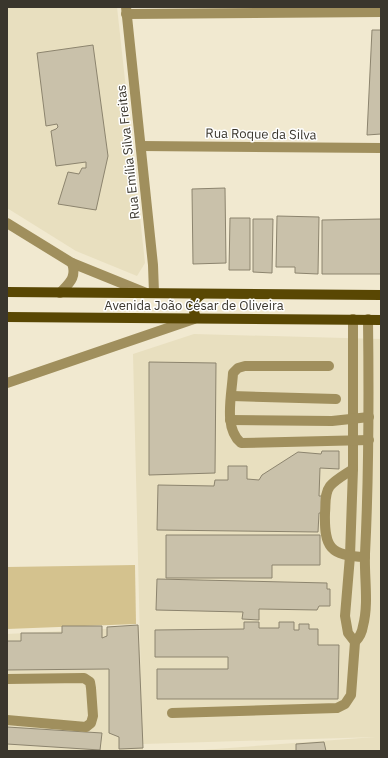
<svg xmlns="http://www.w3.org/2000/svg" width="388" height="758" viewBox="0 0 388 758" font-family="'IBM Plex Sans',sans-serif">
	<rect width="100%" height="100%" fill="#f1e9d0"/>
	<g fill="#e8dfbf">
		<polygon points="7,7 117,7 145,263 137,276 76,251 7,208"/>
		<polygon points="194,334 381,339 381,751 189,751 375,737 143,744 143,751 7,751 7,634 139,627 141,681 133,354"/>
	</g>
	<polygon fill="#d4c28e" points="135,565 136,624 7,629 7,567"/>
	<g fill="#c9c1aa" stroke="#8c846e">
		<polygon points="372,30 381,30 381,134 367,135"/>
		<polygon points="93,45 108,156 96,210 58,204 68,172 79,174 82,168 86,168 86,162 56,166 51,131 56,129 58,127 57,124 46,126 37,53"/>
		<polygon points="225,188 226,263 193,264 192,189"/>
		<polygon points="277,216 319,217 318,274 295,273 295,267 276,267"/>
		<polygon points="230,218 250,218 250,270 229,270"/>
		<polygon points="253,219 273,219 272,273 253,272"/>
		<polygon points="381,219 381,274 322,274 322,220"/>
		<polygon points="149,362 216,363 215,473 149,475"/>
		<polygon points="322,451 339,451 339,469 320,468 319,496 323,496 323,513 319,513 318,532 157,530 158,485 214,486 215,480 228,480 228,466 247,466 247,479 259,480 262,475 298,452 321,454"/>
		<polygon points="166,535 320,535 320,565 272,565 272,578 166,578"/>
		<polygon points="157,579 327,583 327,589 330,589 330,606 319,606 317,610 259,609 259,620 242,619 243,612 156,610"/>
		<polygon points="244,622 259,622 259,628 279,628 279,622 294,622 294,630 299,630 299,624 309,624 309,629 318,629 318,645 339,645 338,699 157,699 157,669 228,669 228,657 155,657 155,630 244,629"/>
		<polygon points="138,625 143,748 119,749 119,737 109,733 109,669 7,670 7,641 21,641 21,633 62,633 62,626 102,626 102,638 107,636 107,627"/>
		<polygon points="7,727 102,733 100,750 7,744"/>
		<polygon points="324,742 326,751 296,751 296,744"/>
	</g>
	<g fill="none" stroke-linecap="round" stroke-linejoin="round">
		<g stroke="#a08f5d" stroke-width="10">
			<polyline points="126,7 153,265 154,293"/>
			<polyline points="126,14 381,12"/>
			<polyline points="141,146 381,148"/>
			<polyline points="7,223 72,263 146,293"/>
			<path d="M 60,293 C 69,283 77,278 72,263"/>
			<polyline points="353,319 353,469 350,556 345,616 348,633 355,642"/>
			<path d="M 329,366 L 245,366 L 238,368 L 233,373 C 232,394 223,428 241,443 L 369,440"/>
			<polyline points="7,383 194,319"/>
			<polyline points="232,396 336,399"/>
			<polyline points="230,420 332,421 369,417"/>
			<path d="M 353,469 C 346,474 336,479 330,486 C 324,494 326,504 325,513 C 324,547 330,556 365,557"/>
			<polyline points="7,679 84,678 90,682 91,688 93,716 91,723 86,727 7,720"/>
			<path d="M 172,713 L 337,708 L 345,704 L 351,695 L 355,642 C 359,638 362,633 363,626 C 369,603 364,577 365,554 C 369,475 369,398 368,319"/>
		</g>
		<g stroke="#594703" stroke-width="10">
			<polyline points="7,292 381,295"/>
			<polyline points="7,317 381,320"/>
			<path d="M 196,318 C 192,307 192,301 202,294"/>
		</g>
	</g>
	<g text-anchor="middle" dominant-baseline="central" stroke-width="3" stroke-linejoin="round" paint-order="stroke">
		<g font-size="13" fill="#3a362d" stroke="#fff">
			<text transform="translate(261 134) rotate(1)">Rua Roque da Silva</text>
			<text transform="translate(128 152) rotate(-96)">Rua Emília Silva Freitas</text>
			<text x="194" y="305">Avenida João César de Oliveira</text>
		</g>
	</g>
	<rect width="388" height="758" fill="none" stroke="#3a362d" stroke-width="16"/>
</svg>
